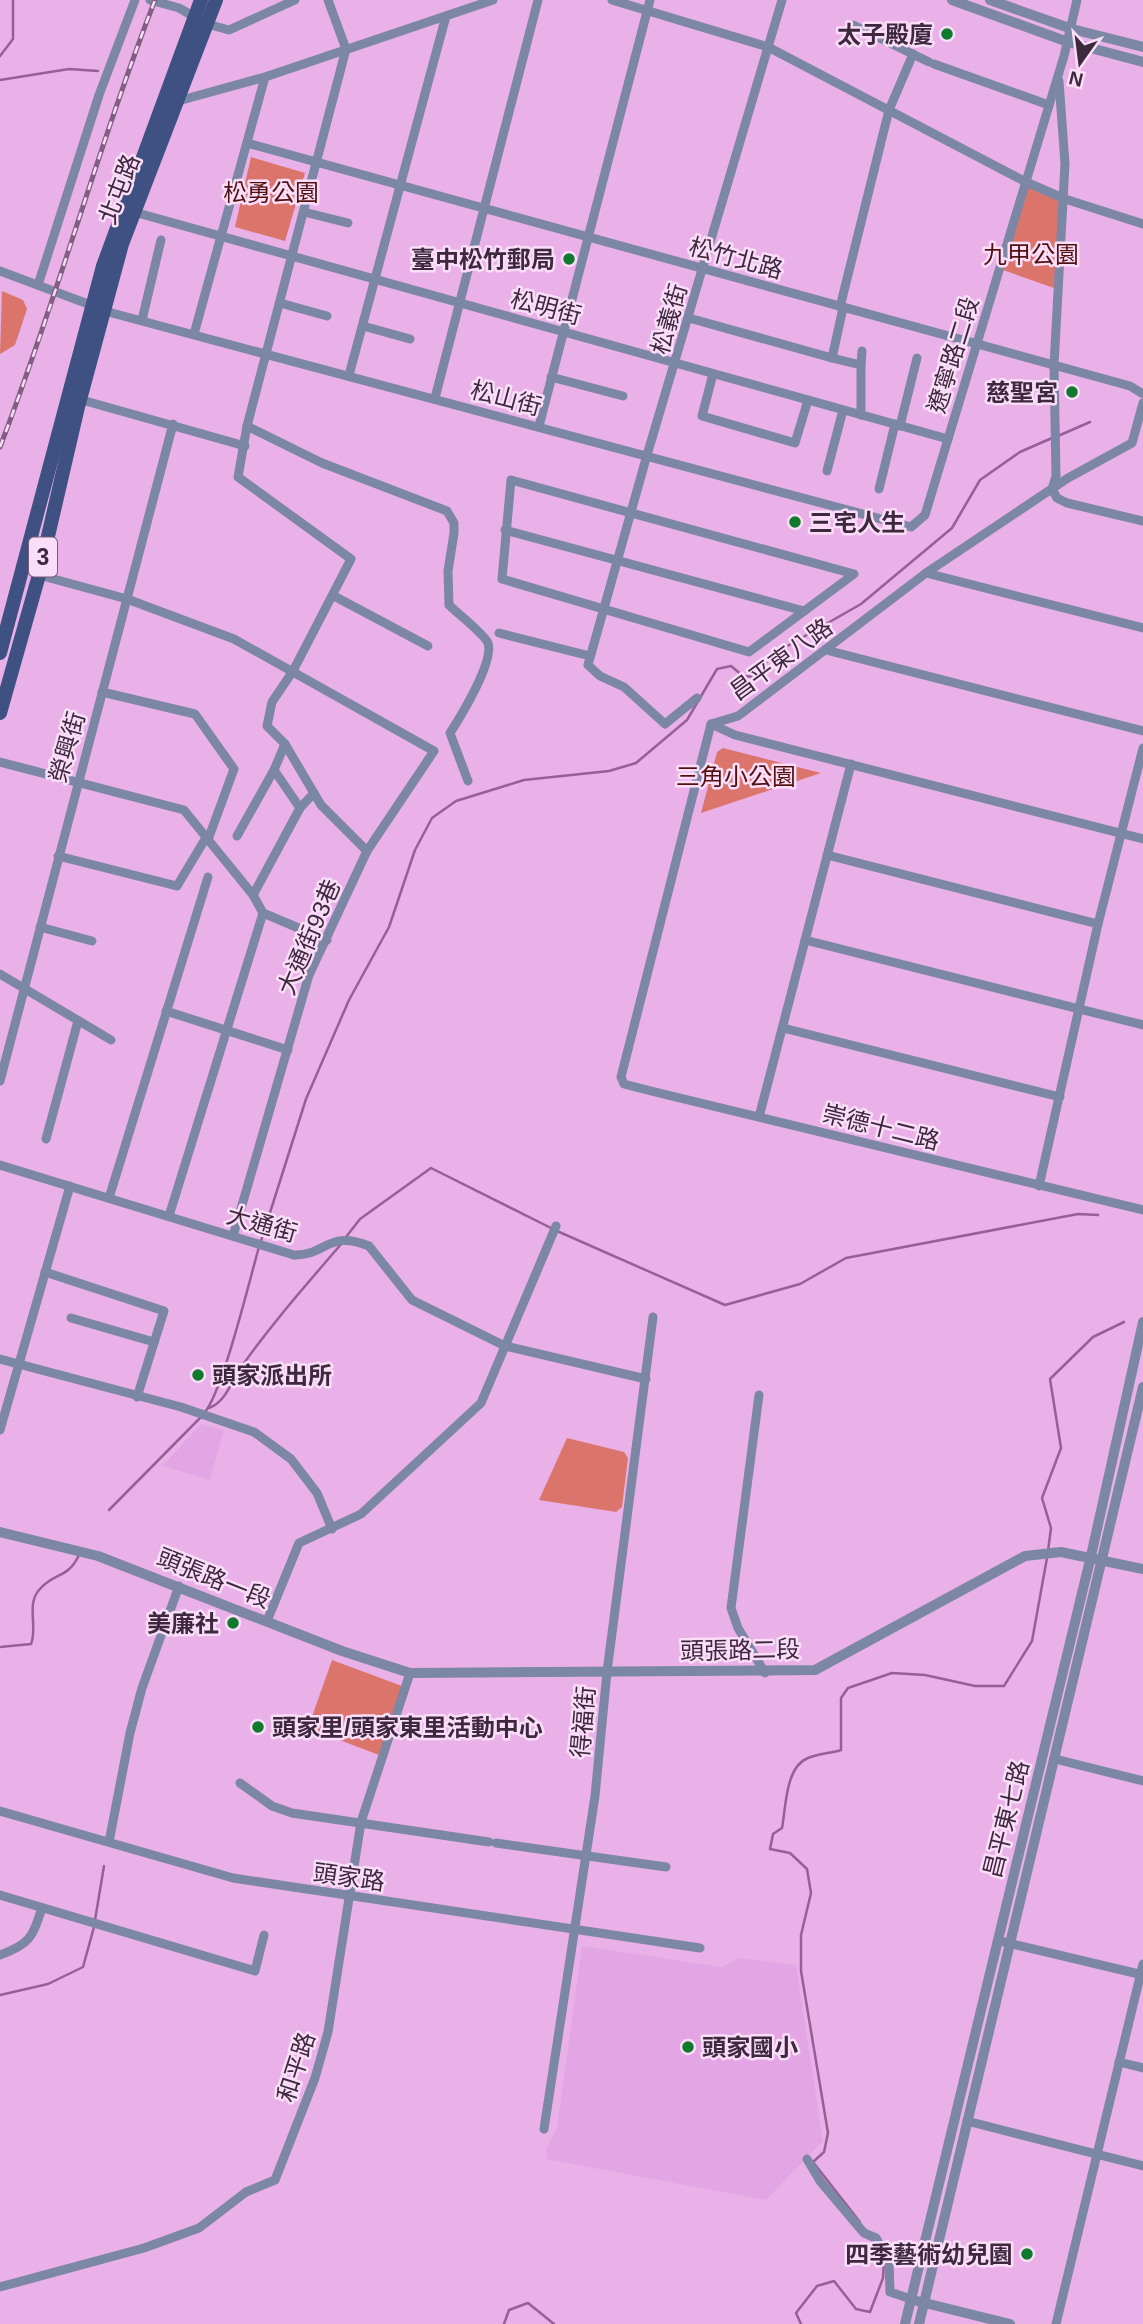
<svg xmlns="http://www.w3.org/2000/svg" width="1143" height="2324" viewBox="0 0 1143 2324" font-family="Arial,'Noto Sans TC',sans-serif">
	<rect width="100%" height="100%" fill="#eab1e9"/>
	<g fill="#e4a5e4">
		<polygon points="201,1424 224,1430 210,1480 162,1466"/>
		<polygon points="582,1946 722,1967 739,1958 796,1965 823,2141 766,2200 546,2159 547,2148 557,2128"/>
	</g>
	<g fill="#db756b">
		<polygon points="251,157 305,173 285,241 235,227"/>
		<polygon points="1027,184 1060,199 1054,288 1000,269"/>
		<polygon points="2,291 23,300 27,309 15,345 0,354"/>
		<polygon points="723,748 821,773 701,813 717,752"/>
		<polygon points="567,1438 624,1452 628,1458 622,1507 616,1512 539,1500"/>
		<polygon points="332,1660 402,1686 379,1755 308,1728"/>
	</g>
	<g fill="none" stroke-linecap="round" stroke-linejoin="round">
		<g stroke="#975f97" stroke-width="2.5">
			<polyline points="0,56 13,39 13,0"/>
			<polyline points="0,80 69,69 98,71"/>
			<polyline points="1058,436 1090,422"/>
			<polyline points="557,1231 725,1305 800,1284 846,1258 1078,1214 1098,1215"/>
			<polyline points="346,1237 360,1219 431,1168 551,1228"/>
			<polyline points="261,1241 306,1099 349,1000 389,927 415,850 432,818 456,801 524,780 609,771 636,763 687,720 717,669 731,666 743,676 757,677 770,656 861,604 952,528 980,480 1020,452 1052,438"/>
			<path d="M 209,1408 C 227,1401 231,1381 242,1366 C 273,1322 307,1284 342,1243"/>
			<path d="M 204,1413 C 222,1395 250,1278 259,1247"/>
			<polyline points="109,1510 200,1418"/>
			<polyline points="1048,1551 1051,1528 1042,1498 1061,1448 1050,1379 1093,1337 1124,1322"/>
			<path d="M 0,1647 L 31,1644 C 38,1627 26,1605 39,1590 C 54,1572 68,1579 79,1555"/>
			<polyline points="95,1920 104,1866"/>
			<polyline points="0,1995 48,1984 83,1967 94,1927"/>
			<path d="M 860,2222 L 813,2162 L 824,2152 L 828,2133 L 801,1971 L 801,1935 L 811,1893 L 807,1869 L 790,1853 L 770,1849 L 773,1834 L 782,1828 C 786,1808 785,1767 808,1758 C 818,1754 831,1753 841,1750 L 841,1698 L 848,1688 L 892,1673 L 925,1675 L 975,1686 L 1004,1686 L 1032,1641 L 1047,1558"/>
			<polyline points="871,2239 879,2251"/>
			<polyline points="504,2324 509,2310 528,2303 554,2324"/>
			<polyline points="801,2324 796,2313 817,2286 834,2281 856,2309 870,2312 883,2278 884,2260"/>
		</g>
		<g stroke="#7b87a4" stroke-width="9">
			<polyline points="150,0 179,8 207,24 229,30 295,0"/>
			<polyline points="328,0 346,49 247,426 238,477 351,559 293,671 272,702 267,726 285,744 321,805 367,851"/>
			<polyline points="612,0 768,47 1026,182 1065,199 1143,224"/>
			<polyline points="853,25 929,62"/>
			<polyline points="934,64 1049,105"/>
			<polyline points="1059,81 1065,164 1054,365 1056,476 1052,489 1057,498 1067,503 1143,521"/>
			<polyline points="178,101 265,77 493,0"/>
			<polyline points="247,143 1130,386 1143,394"/>
			<polyline points="134,212 948,439"/>
			<polyline points="304,212 348,223"/>
			<polyline points="0,271 112,313 911,527 925,515 1064,56 1077,0"/>
			<polyline points="38,285 99,95 135,0"/>
			<polyline points="280,303 327,316"/>
			<polyline points="840,307 889,110 913,54"/>
			<polyline points="689,318 832,358 843,308"/>
			<polyline points="142,320 161,240"/>
			<polyline points="363,326 410,339"/>
			<polyline points="194,334 265,77"/>
			<polyline points="832,358 861,365 861,415"/>
			<polyline points="861,365 862,351"/>
			<polyline points="713,374 702,416 795,443 808,400"/>
			<polyline points="349,375 446,16"/>
			<polyline points="551,377 623,396"/>
			<polyline points="75,398 245,446"/>
			<polyline points="435,398 538,0"/>
			<polyline points="1143,403 1132,443 1068,478 926,573 738,716 711,724 621,1077 624,1084 651,1091 1143,1210"/>
			<path d="M 247,426 L 322,463 L 447,511 L 454,523 L 454,533 L 448,571 L 449,605 C 457,613 484,634 488,643 C 494,662 461,716 450,733 L 468,781"/>
			<polyline points="539,426 650,0"/>
			<polyline points="900,426 917,358"/>
			<polyline points="827,471 843,410"/>
			<polygon points="511,480 854,574 749,652 502,579"/>
			<polyline points="879,489 895,424"/>
			<polyline points="505,530 804,611"/>
			<polyline points="926,573 1143,628"/>
			<polyline points="39,575 127,599 234,639 434,751 367,851 309,975 233,1236"/>
			<polyline points="334,596 428,646"/>
			<polyline points="499,633 590,656"/>
			<polyline points="826,650 1143,731"/>
			<polyline points="102,692 195,714 234,769 209,837"/>
			<polyline points="697,698 665,724 624,687 600,676 588,665 647,455 782,0"/>
			<polyline points="711,724 735,735 1143,839"/>
			<polyline points="0,762 184,810 253,895 263,913"/>
			<polyline points="274,770 300,808"/>
			<polyline points="237,836 274,770 285,744"/>
			<polyline points="827,855 1098,924"/>
			<polyline points="58,856 177,886 207,836"/>
			<polyline points="253,895 300,808 314,793"/>
			<polyline points="263,913 327,940"/>
			<polyline points="40,927 92,941"/>
			<polyline points="805,940 1143,1025"/>
			<polyline points="0,974 111,1040"/>
			<polyline points="166,1011 288,1050"/>
			<polyline points="783,1028 1060,1097"/>
			<polyline points="0,1081 173,424"/>
			<polyline points="759,1117 851,764"/>
			<polyline points="46,1139 78,1021"/>
			<path d="M 0,1165 L 294,1255 C 326,1256 328,1229 369,1246 L 412,1300 L 505,1346 L 646,1379"/>
			<polyline points="1039,1186 1098,924 1143,748"/>
			<polyline points="109,1198 208,877"/>
			<polyline points="169,1216 263,913"/>
			<polyline points="45,1272 164,1311 137,1397"/>
			<polyline points="71,1318 154,1342"/>
			<polyline points="0,1359 181,1407 254,1432 291,1459 317,1493 332,1529"/>
			<polyline points="759,1395 731,1608 738,1628 765,1673"/>
			<polyline points="0,1430 70,1186"/>
			<polyline points="267,1621 299,1543 361,1514 481,1403 556,1226"/>
			<polyline points="1055,1759 1143,1781"/>
			<polyline points="240,1783 272,1806 292,1813 489,1842"/>
			<polyline points="0,1811 233,1878 700,1948"/>
			<polyline points="109,1842 130,1733 142,1688 179,1586"/>
			<polyline points="496,1843 666,1867"/>
			<polyline points="0,1895 255,1971 264,1935"/>
			<polyline points="1004,1942 1143,1975"/>
			<path d="M 0,1955 C 30,1944 32,1938 42,1908"/>
			<polyline points="1119,2062 1143,2068"/>
			<polyline points="967,2121 1143,2166"/>
			<polyline points="544,2129 595,1796 607,1672 653,1317"/>
			<polyline points="807,2159 820,2181 864,2233 876,2238 889,2261 890,2292 911,2299"/>
			<polyline points="0,2287 144,2248 199,2228 246,2192 275,2180 315,2078 328,2032 361,1822 410,1673"/>
			<polyline points="1056,2324 1143,1964"/>
		</g>
		<g stroke="#7b87a4" stroke-width="10">
			<polyline points="952,0 1068,42 1143,62"/>
			<polyline points="990,0 1072,29 1143,47"/>
			<polyline points="0,1532 98,1556 342,1651 410,1673 815,1670 1025,1556 1061,1552 1143,1569"/>
			<polyline points="917,2301 1010,2324"/>
			<polyline points="905,2324 1091,1556 1143,1322"/>
			<polyline points="919,2324 1143,1387"/>
		</g>
		<g stroke="#3e5182" stroke-width="14">
			<polyline points="0,653 103,266 201,0"/>
			<polyline points="0,713 39,575 78,407 122,244 216,0"/>
		</g>
		<g stroke="#825f82" stroke-width="5">
			<path id="rail" d="M 0,447 C 57,299 98,147 155,0"/>
		</g>
		<use href="#rail" stroke="#faddf9" stroke-width="2.5" stroke-dasharray="8" stroke-linecap="butt"/>
	</g>
	<g fill="#0f792d" stroke="#faddf9" stroke-width="2.5">
		<circle cx="947" cy="34" r="7"/>
		<circle cx="569" cy="259" r="7"/>
		<circle cx="1072" cy="392" r="7"/>
		<circle cx="795" cy="522" r="7"/>
		<circle cx="198" cy="1375" r="7"/>
		<circle cx="233" cy="1623" r="7"/>
		<circle cx="258" cy="1727" r="7"/>
		<circle cx="688" cy="2047" r="7"/>
		<circle cx="1027" cy="2254" r="7"/>
	</g>
	<g text-anchor="middle" dominant-baseline="central" stroke-width="5" stroke-linejoin="round" paint-order="stroke">
		<rect fill="#faddf9" stroke="#765e76" stroke-width="2" x="29" y="537.5" width="28" height="39" rx="5"/>
		<g font-size="23" font-weight="bold" fill="#3e283e">
			<text x="43" y="557">3</text>
		</g>
		<g font-size="24" font-weight="bold" fill="#3e283e" stroke="#faddf9" text-anchor="end">
			<text x="933" y="34">太子殿廈</text>
			<text x="555" y="259">臺中松竹郵局</text>
			<text x="1058" y="392">慈聖宮</text>
			<text x="809" y="522" text-anchor="start">三宅人生</text>
			<text x="212" y="1375" text-anchor="start">頭家派出所</text>
			<text x="219" y="1623">美廉社</text>
			<text x="272" y="1727" text-anchor="start">頭家里/頭家東里活動中心</text>
			<text x="702" y="2047" text-anchor="start">頭家國小</text>
			<text x="1013" y="2254">四季藝術幼兒園</text>
		</g>
		<g font-size="24" fill="#3e283e" stroke="#faddf9">
			<text transform="translate(119 189) rotate(-69)">北屯路</text>
			<text transform="translate(736 258) rotate(15)">松竹北路</text>
			<text transform="translate(546 307) rotate(15)">松明街</text>
			<text transform="translate(669 319) rotate(-74)">松義街</text>
			<text transform="translate(953 355) rotate(-73)">遼寧路二段</text>
			<text transform="translate(506 398) rotate(15)">松山街</text>
			<text transform="translate(781 659) rotate(-36)">昌平東八路</text>
			<text transform="translate(67 747) rotate(-74)">榮興街</text>
			<text transform="translate(309 937) rotate(-67)">大通街93巷</text>
			<text transform="translate(881 1127) rotate(14)">崇德十二路</text>
			<text transform="translate(262 1224) rotate(16)">大通街</text>
			<text transform="translate(214 1578) rotate(22)">頭張路一段</text>
			<text transform="translate(740 1650) rotate(-1)">頭張路二段</text>
			<text transform="translate(583 1722) rotate(-85)">得福街</text>
			<text transform="translate(1006 1819) rotate(-76)">昌平東七路</text>
			<text transform="translate(349 1877) rotate(8)">頭家路</text>
			<text transform="translate(296 2067) rotate(-72)">和平路</text>
		</g>
		<g font-size="24" fill="#52110f" stroke="#faddf9">
			<text x="271" y="192">松勇公園</text>
			<text x="1031" y="254">九甲公園</text>
			<text x="736" y="776">三角小公園</text>
		</g>
	</g>
	<g transform="translate(1080 63) rotate(194)" stroke="#faddf9" stroke-width="5" paint-order="stroke">
	<path d="M0-5L12 26L0 18L-12 26Z" fill="#3e283e"/>
	<text y="-10" font-size="19" font-weight="bold" text-anchor="middle" fill="#3e283e">N</text>
	</g>
</svg>
